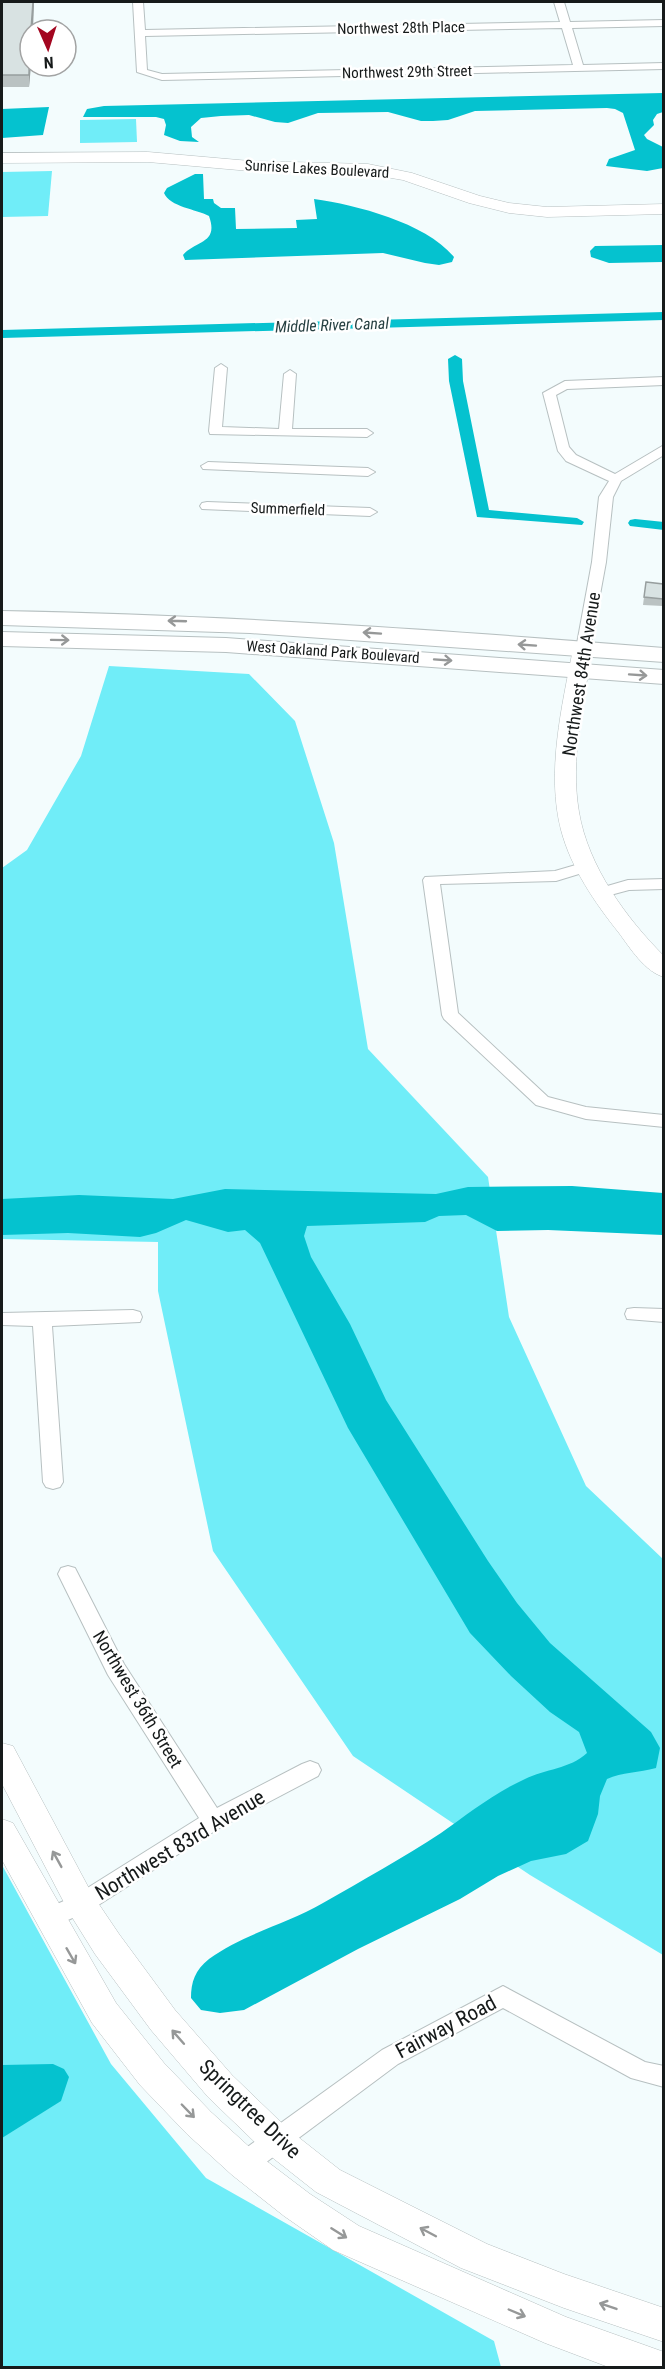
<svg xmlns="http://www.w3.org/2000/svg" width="665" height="2369" viewBox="0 0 665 2369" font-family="'Roboto Condensed',sans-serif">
	<rect width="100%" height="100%" fill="#f3fcfd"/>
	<g fill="#70edf8">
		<polygon points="136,119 137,142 80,143 80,120"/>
		<polygon points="52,171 48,216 2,217 2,172"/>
		<polygon points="109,666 249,674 295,721 334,843 368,1049 488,1177 509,1317 586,1486 663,1559 663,1955 530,1875 353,1756 213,1551 158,1291 158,1242 2,1239 2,868 27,850 81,756"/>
		<polygon points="2,1865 111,2064 206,2178 494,2341 501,2367 2,2367"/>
	</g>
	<g fill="#05c2cf">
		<polygon points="663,93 663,112 657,114 653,120 654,125 644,135 647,139 663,147 663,168 647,171 606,166 609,159 635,150 623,113 615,109 607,108 475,111 448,120 433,121 421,121 388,112 318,113 288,123 275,122 249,115 221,116 201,118 191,127 192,137 199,142 180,141 164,135 166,125 164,119 156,117 83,117 87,109 104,106"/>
		<polygon points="49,107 43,135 2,138 2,109"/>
		<path d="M 195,174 L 203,174 L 204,199 L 213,199 L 214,203 L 221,208 L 235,208 L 236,229 L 297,228 L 296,220 L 317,219 L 314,199 C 357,205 426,223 454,257 L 452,262 L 439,265 L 425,263 L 383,253 L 185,260 L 183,255 C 196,240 219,244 209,216 C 196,209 170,207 164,193 L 167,188 Z"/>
		<polygon points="664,245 663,262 609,263 591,257 590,251 595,246"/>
		<path d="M 572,1186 L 663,1193 L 663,1235 L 548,1230 L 497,1231 L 466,1215 L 439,1216 L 425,1222 L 307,1226 L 304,1236 L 311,1257 L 350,1324 L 386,1400 L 488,1561 L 517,1603 L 550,1643 L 651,1732 L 660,1748 L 656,1768 C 639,1773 622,1772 607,1779 L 600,1796 L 598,1814 L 588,1841 L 566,1854 L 531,1861 L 498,1876 L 460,1899 L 358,1949 L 244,2010 L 220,2013 L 201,2010 L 191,1998 C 191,1982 195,1970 209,1959 C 243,1934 287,1924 323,1903 C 363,1880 403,1858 441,1833 C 468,1814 494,1793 525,1779 C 545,1769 570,1769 587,1753 L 579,1732 L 550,1712 L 511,1676 L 470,1633 L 348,1428 L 260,1243 L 245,1230 L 228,1232 L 186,1220 L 156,1233 L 140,1237 L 68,1233 L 2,1235 L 2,1199 L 79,1195 L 173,1199 L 225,1189 L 436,1194 L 468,1187 Z"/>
		<polygon points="53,2064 64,2069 69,2077 61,2101 2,2138 2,2065"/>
	</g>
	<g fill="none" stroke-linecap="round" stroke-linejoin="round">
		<g fill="#05c2cf" fill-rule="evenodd">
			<polygon points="664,312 664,320 2,338 2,330"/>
			<polygon points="455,355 462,359 463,381 489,510 577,518 584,522 582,525 477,517 449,381 448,359"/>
			<polygon points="635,519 664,522 664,530 630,526 628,523 630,520"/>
		</g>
		<g stroke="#b7c0c1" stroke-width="2">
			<g id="street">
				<path d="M 133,2 L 143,2 L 145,30 L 560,22 L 554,2 L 564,2 L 570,22 L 664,20 L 664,26 L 572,28 L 583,65 L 664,63 L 664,69 L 162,80 L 137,72 ZM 562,28 L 573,65 L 162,74 L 147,70 L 145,36 Z"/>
				<polygon points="221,364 227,368 222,427 279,429 284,374 290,370 296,374 292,429 367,429 373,433 367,437 210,434 209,431 215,368"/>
				<polygon points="664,377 664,385 567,389 556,395 569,447 576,455 615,474 664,445 664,455 621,481 613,497 606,562 590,649 583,653 578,652 576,649 592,562 599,497 609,481 566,461 558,451 543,393 565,381"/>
				<polygon points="208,462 368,468 375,472 368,476 203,469 201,466"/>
				<polygon points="207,502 370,508 377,512 370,516 202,509 200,506 202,503"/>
				<polygon points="586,862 594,867 592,870 556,881 440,884 458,1013 548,1097 586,1107 664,1115 664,1127 586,1119 536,1105 444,1019 442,1015 423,880 425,877 555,871"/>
				<polygon points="664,879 664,889 629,890 603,897 595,892 597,889 628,880"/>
				<polygon points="634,1308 664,1309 664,1322 627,1319 625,1314 627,1309"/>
				<polygon points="133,1310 140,1312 142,1317 140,1322 52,1326 63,1482 60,1487 53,1489 46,1487 43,1482 33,1326 2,1325 2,1313"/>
				<polygon points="68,1566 75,1568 124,1664 217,1808 302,1764 310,1761 318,1764 321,1770 318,1776 221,1827 89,1911 49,1928 41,1925 37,1918 41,1911 73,1897 199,1818 108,1675 58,1574 61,1568"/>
				<polygon points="503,1986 645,2062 664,2066 664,2087 631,2078 503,2008 398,2064 253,2172 244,2175 235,2172 232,2164 235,2156 382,2050"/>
			</g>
		</g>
		<g stroke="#b7c0c1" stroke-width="1">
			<g id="secondary">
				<polygon points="148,152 250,161 368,164 412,173 480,196 509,203 547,207 664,204 664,214 547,217 509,213 469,203 403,180 368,174 250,171 148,162 2,163 2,153"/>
				<path d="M 583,643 L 590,645 L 593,649 C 583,701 570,760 579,812 C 588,866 626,918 664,956 L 664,977 C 645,972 630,948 619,933 C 595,903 571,868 561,830 C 546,772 562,706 573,649 L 576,645 Z"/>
				<polygon points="2,1743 13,1746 92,1894 119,1934 175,2010 232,2075 288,2129 340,2170 487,2244 564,2274 664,2308 664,2342 564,2308 461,2268 316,2192 264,2151 208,2097 151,2030 95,1954 70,1914 2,1784"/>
				<polygon points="2,1819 13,1823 116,2003 164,2063 211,2112 256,2153 310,2194 359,2226 566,2317 664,2352 664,2368 611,2368 545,2343 333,2250 284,2216 232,2175 187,2134 140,2085 92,2023 2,1860"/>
			</g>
		</g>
		<g stroke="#b7c0c1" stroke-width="2">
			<g id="primary">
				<path d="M 2,611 C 223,615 443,630 664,648 L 664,662 L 250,633 L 2,625 Z"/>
				<polygon points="2,632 226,638 664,670 664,684 226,652 2,646"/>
			</g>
		</g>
		<use href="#street" fill="#fff" fill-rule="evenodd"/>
		<use href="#secondary" fill="#fff" fill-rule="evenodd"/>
		<use href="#primary" fill="#fff" fill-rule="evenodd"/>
	</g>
	<g fill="#bac2c2">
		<polygon points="2,2 34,2 29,87 2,87"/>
		<polygon points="646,582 663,584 663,606 643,605"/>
	</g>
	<g fill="#979e9e">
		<polygon points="33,2 34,2 33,30 31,30"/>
		<polygon points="30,50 31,66 29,87 29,75"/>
	</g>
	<g fill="#d8e2e2" stroke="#979e9e" stroke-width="1.5">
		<polygon points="2,2 33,2 31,30 30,30 29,75 2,75"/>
		<polygon points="646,582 663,584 663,599 644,597"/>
	</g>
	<defs><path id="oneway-shaft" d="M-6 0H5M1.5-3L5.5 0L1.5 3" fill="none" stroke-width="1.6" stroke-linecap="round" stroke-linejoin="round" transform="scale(1.5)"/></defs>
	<g stroke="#969898">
		<use href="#oneway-shaft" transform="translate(177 621) rotate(-178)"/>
		<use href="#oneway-shaft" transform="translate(372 633) rotate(-176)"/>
		<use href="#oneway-shaft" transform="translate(60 640) rotate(1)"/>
		<use href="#oneway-shaft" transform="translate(527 645) rotate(-176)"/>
		<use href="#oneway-shaft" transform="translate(443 660) rotate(4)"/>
		<use href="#oneway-shaft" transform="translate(638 675) rotate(4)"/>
		<use href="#oneway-shaft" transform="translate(57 1859) rotate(-119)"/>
		<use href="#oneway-shaft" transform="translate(71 1956) rotate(60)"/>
		<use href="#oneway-shaft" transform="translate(178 2037) rotate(-131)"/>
		<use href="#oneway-shaft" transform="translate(188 2111) rotate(46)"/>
		<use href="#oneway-shaft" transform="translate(428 2232) rotate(-152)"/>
		<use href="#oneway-shaft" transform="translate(339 2233) rotate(32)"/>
		<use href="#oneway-shaft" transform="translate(608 2306) rotate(-161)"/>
		<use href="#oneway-shaft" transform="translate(517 2313) rotate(23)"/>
	</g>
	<g text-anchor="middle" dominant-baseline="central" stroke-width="5" stroke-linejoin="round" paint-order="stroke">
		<g font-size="15" fill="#161a1a" stroke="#fff">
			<text transform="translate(401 28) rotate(-1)">Northwest 28th Place</text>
			<text transform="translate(407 72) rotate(-1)">Northwest 29th Street</text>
			<text transform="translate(317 169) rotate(3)">Sunrise Lakes Boulevard</text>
			<text transform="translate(288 509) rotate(2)">Summerfield</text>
			<text transform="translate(333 652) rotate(4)">West Oakland Park Boulevard</text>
		</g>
		<g font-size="16" font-style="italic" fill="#263f41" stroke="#fff">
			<text transform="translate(332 325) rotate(-2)">Middle River Canal</text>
		</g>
		<g font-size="18" fill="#161a1a" stroke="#fff">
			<text transform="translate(581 674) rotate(-81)">Northwest 84th Avenue</text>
			<text transform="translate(138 1699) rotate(59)">Northwest 36th Street</text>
		</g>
		<g font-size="21" fill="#161a1a" stroke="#fff">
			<text transform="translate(180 1845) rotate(-31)">Northwest 83rd Avenue</text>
			<text transform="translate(446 2027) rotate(-28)">Fairway Road</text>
			<text transform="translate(250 2109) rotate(44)">Springtree Drive</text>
		</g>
	</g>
	<rect width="665" height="2369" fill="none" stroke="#161a1a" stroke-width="6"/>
	<g transform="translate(48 48) rotate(177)"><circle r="28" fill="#ffffff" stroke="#a2a3a3" stroke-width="1.5"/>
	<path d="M0-4.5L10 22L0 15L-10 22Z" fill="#a30620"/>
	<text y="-9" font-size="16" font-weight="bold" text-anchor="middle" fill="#161a1a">N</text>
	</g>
</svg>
